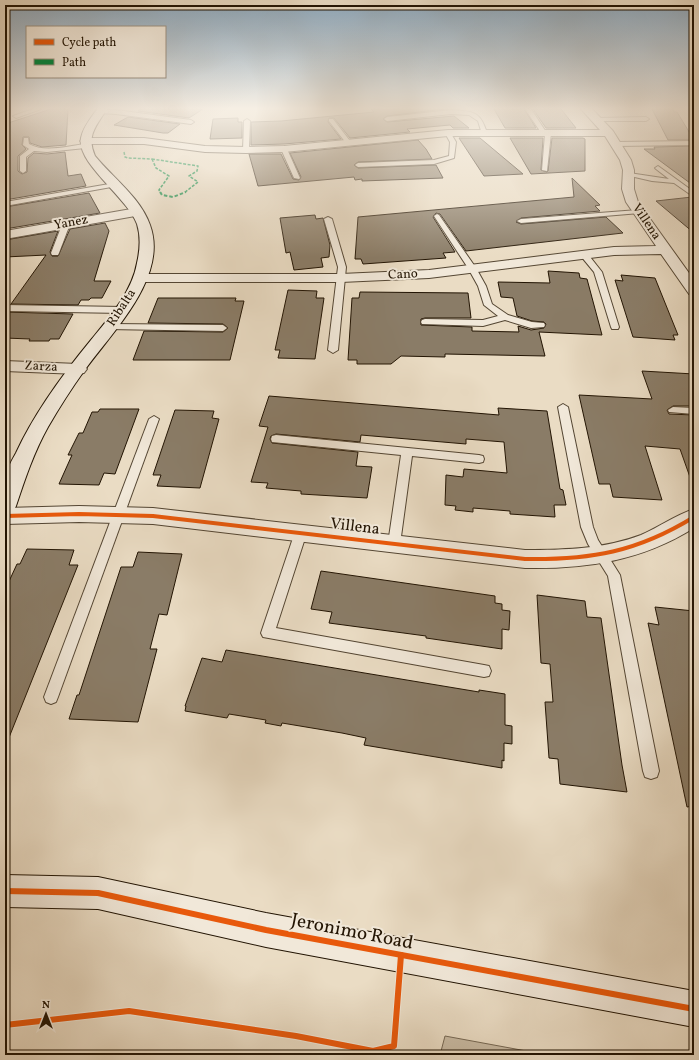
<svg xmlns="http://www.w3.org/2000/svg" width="699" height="1060" viewBox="0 0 699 1060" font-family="Vollkorn,serif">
	<rect width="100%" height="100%" fill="#eadcc4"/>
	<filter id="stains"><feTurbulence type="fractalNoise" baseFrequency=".005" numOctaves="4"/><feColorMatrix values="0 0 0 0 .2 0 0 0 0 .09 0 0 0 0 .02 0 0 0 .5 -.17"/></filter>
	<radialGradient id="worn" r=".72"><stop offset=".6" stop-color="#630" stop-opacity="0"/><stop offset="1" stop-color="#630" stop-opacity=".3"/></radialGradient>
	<polygon fill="#c8baa3" stroke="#756753" points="445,1036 548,1055 440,1055"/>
	<g fill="#8a7c67" stroke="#221403">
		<polygon points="51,109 68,109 66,145 42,147 30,143 29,137 23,137 22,145 26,149 18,156 18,171 22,174 27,172 28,158 34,153 47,154 65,152 68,176 81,174 86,186 5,200 5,124"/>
		<polygon points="141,109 203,109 189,118 138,111"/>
		<polygon points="371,109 445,109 387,116 383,119 387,122 454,116 469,128 453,128 450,125 407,129 410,132 350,138 334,118 329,118 328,122 341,139 284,144 251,145 251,122 281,121 374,112"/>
		<polygon points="494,109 524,109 536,128 505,128"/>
		<polygon points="533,109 561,109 576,128 546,128"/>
		<polygon points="652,109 673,109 674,112 677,112 694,140 668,140"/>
		<polygon points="128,117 180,124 168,133 163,133 114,125"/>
		<polygon points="238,118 238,122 242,122 242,138 210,139 213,119"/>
		<polygon points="459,138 480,138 523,174 484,176"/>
		<polygon points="510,138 543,138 541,170 547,172 548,171 552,138 583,138 585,139 585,171 531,174"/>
		<polygon points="418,140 426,149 432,159 358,162 354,165 358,168 436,165 443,178 362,181 362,179 355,180 354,177 258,186 249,154 281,154 293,179 299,180 301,177 290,153"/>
		<polygon points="694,146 694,186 644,149 655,149 654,147"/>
		<polygon points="572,178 600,205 595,206 600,211 521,218 516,222 521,224 606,217 623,233 466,251 440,214 436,213 433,217 455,252 443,253 446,258 363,264 361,259 355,259 358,217 574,197"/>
		<polygon points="89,193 100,213 5,229 5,207"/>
		<polygon points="692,197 694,198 694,233 656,201"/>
		<polygon points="315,215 316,219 323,218 330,245 329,257 321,258 323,267 294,270 290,252 286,253 280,218"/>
		<polygon points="105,223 109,231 94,281 111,281 102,298 91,298 89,300 81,300 78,305 11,304 46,255 5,257 5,240 58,231 50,252 52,256 58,256 70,229"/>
		<polygon points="548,271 579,273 580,278 587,279 602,335 539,332 545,356 445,354 445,357 401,356 391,364 357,364 357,360 348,360 352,298 359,298 360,292 468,293 471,318 425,318 421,319 421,325 472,327 472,331 519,332 518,326 531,330 544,328 546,324 544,322 532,321 517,316 513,298 501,297 498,282 550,283"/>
		<polygon points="621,275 655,278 678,335 673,335 675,340 633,337 615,280 623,281"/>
		<polygon points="288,290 317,291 316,298 324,298 315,359 278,358 280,350 275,350"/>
		<polygon points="158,298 236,298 235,301 244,301 230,360 133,360 144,331 223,332 228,328 223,324 148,323"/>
		<polygon points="5,312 73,314 59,339 50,339 49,341 29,341 30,339 5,338"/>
		<polygon points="642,371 694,374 694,406 673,406 667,410 669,414 694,415 694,480 691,480 680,449 645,446 662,500 613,497 610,484 599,484 579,395 652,399"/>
		<polygon points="269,396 499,415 498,408 547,411 560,489 563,490 566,505 554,505 555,517 510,514 510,511 473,508 473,512 455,510 456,506 445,505 446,475 463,477 464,469 507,473 504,442 466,439 466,444 361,435 360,442 276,434 271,436 270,439 272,443 358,452 356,466 372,467 367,498 301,494 301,491 266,488 268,483 251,482 268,427 259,426"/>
		<polygon points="100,409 139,409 115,474 104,473 99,485 59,484 72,455 68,455 79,433 83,433 92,412 98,412"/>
		<polygon points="175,410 214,411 212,418 219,419 200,488 157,486 161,475 153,475"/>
		<polygon points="27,549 74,550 69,565 78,565 6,745 5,745 5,590 17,564 20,564"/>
		<polygon points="138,552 182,554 167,615 159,614 150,649 157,649 138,722 69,719 77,695 79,695 121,567 133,567"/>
		<polygon points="321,571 495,596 495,603 502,604 502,610 510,611 509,630 502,629 502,649 426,638 426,636 329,623 332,612 311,609"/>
		<polygon points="537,595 585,601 587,617 601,618 622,765 627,792 560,784 558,759 549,758 545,702 553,702 550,664 541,663"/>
		<polygon points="655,607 694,611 694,806 687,807 648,623 659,625"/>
		<polygon points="226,650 479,692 479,690 505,694 505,725 512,726 512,744 504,743 504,761 502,760 502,768 364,745 366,738 342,733 282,723 281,726 265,723 266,720 229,714 227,718 185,711 186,706 185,706 202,658 222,662"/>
	</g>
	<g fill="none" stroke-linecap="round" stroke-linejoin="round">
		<g stroke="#544633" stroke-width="2">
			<g id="lane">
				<polygon points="33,109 41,109 16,118 13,116"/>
				<polygon points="525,109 531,109 546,132 551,133 547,171 542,170 545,134 542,134"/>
				<polygon points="101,110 116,110 191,120 194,122 191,124 116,114 99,113 98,112"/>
				<path d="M 451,110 C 473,112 480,110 487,133 L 482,134 L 478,121 L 469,115 L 451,114 L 387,121 L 384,119 L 387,117 Z"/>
				<polygon points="598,118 646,117 649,119 646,121 596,121 595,120"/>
				<polygon points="247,119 250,121 249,150 246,152 243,150 244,121"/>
				<polygon points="329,119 333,119 350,141 350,143 346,143 329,121"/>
				<polygon points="446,132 450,132 456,142 454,158 434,164 358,167 355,165 358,163 434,160 449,156 450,142 445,133"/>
				<path d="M 24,138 L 28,138 L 29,144 C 44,153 68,146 85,144 L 88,146 L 85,148 L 47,152 L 34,151 L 26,157 L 26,171 L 23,173 L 20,171 L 20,156 L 29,149 L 23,145 Z"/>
				<polygon points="694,141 694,145 615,146 612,144 615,142"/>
				<polygon points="282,148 287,149 300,178 299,179 294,178 281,149"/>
				<polygon points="658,166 694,192 694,197 674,183 652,181 626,175 629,173 669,179 656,169 655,168"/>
				<polygon points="115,183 117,184 117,186 5,206 5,202"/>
				<polygon points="638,210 640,211 640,213 521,223 517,221 521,219"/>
				<polygon points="437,214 439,215 476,268 486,286 492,304 508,315 532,322 544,323 545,325 544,327 531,328 505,320 483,326 422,324 421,322 422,320 425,319 483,320 498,316 484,305 478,286 468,268 434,216"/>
				<polygon points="328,217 332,219 346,267 338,350 333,353 328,350 338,267 324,219"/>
				<polygon points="63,222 69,222 70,224 59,253 58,255 52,255 51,253"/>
				<polygon points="581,253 587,253 602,272 619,327 618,329 612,329 611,327 594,272 580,255"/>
				<polygon points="5,305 123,307 127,310 123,313 5,311"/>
				<polygon points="110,324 223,325 227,328 223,331 107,329 106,327 107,325"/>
				<polygon points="563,404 568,407 593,527 598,540 620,575 659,771 657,777 651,779 645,777 643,771 608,576 588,544 581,527 558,407"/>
				<polygon points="673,407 694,408 694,414 669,412 668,410"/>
				<polygon points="154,416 159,419 58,697 56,702 51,704 46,702 44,697 149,419"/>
				<polygon points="276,435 479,455 483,456 484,459 483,462 479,463 412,456 400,544 398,547 394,549 390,547 388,544 401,455 272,442 271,439 272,436"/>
				<polygon points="301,527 305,529 307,532 276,628 484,665 489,666 491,671 489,676 484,677 263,637 261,633 295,532 297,529"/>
			</g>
		</g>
		<g stroke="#544633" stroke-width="2">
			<g id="street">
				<polygon points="581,109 592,109 595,112 613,131 631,160 634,170 634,189 638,202 694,280 694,295 689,294 661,254 614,255 429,278 341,282 140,282 135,281 133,278 135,275 140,274 341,274 429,270 614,247 656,246 626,202 622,189 623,170 620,160 605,136 448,136 284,152 246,153 205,152 144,144 85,144 80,141 85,138 144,138 205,146 246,147 284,146 448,130 600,130"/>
				<polygon points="137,208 141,209 143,212 141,215 5,239 5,231"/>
				<polygon points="5,361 78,364 84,365 87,369 84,373 78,374 5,371"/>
				<path d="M 79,506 L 153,508 L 525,550 C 565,550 604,549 641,535 C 659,527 676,515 694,509 L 694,528 C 641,561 587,569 525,568 L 153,524 L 79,522 L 5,524 L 5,508 Z"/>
			</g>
		</g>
		<g stroke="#221403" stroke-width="2">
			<g id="secondary">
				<path d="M 97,109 L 107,109 C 96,126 86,136 95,156 C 113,178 140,197 150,225 C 169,277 112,332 84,371 C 71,389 59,408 48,427 C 34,452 25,479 16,506 L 13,512 L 5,514 C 5,503 3,489 5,478 C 7,469 12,460 16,453 C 35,412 63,374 91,340 C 109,318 132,292 137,263 C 140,250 141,237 137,224 C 127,197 76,163 81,138 C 83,127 91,118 97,109 Z"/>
				<polygon points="5,875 98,877 266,913 694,991 694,1027 266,947 98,909 5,907"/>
			</g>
		</g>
		<use href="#lane" fill="#f1e8d9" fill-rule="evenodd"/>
		<use href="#street" fill="#f1e8d9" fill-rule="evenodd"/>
		<use href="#secondary" fill="#f1e8d9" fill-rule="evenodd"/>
		<g stroke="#00873e" stroke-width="1.5" stroke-dasharray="3 1.5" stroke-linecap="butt">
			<polyline points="124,152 125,157 128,158 152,159"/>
			<polyline points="152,159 198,166 197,171 189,176 198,182 184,193"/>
			<polyline points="152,159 156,168 169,176 159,190 161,193"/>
		</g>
		<polyline stroke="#00873e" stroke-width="2" stroke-dasharray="3.5 2" stroke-linecap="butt" points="160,192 162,195 173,197 186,192"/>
		<g stroke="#f1e8d9" stroke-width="6">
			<path id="cycleway-far1" d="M 5,516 L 79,514 L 153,516 L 525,559 C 591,560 637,552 694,517"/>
		</g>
		<g stroke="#f1e8d9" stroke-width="8">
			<g id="cycleway">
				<polyline points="5,891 98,893 266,930 694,1009"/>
				<polyline points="5,1025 129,1011 296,1036 373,1051 373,1055"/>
				<polyline points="373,1051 394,1046 401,955"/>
			</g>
		</g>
		<use href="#cycleway-far1" stroke="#e8590c" stroke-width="4"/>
		<use href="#cycleway" stroke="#e8590c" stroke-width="6"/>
	</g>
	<linearGradient id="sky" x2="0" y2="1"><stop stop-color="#8da9bf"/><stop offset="0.42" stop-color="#f6efe4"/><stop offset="1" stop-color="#f6efe4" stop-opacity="0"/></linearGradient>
	<rect width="699" height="258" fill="url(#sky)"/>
	<g text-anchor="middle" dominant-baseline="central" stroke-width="4" stroke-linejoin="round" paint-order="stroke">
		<g font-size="13" fill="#221403" stroke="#f1e8d9">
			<text transform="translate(646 222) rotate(56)">Villena</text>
			<text transform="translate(71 223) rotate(-10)">Yanez</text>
			<text transform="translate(403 275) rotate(-3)">Cano</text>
			<text transform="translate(122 308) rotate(-57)">Ribalta</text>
			<text transform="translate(41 367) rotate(3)">Zarza</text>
		</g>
		<g font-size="16" fill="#221403" stroke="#f1e8d9">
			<text transform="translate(355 527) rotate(7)">Villena</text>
		</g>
		<g font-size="19" fill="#221403" stroke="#f1e8d9">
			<text transform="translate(352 932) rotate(11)">Jeronimo Road</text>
		</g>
	</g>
	<rect width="699" height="1060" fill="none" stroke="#eadcc4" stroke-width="20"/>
	<rect x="6" y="6" width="687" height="1048" fill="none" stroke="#221403" stroke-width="2"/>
	<rect x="10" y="10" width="679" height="1040" fill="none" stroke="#221403"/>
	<rect x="26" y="26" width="140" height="52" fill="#f1e8d9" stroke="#9e9383"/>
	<rect x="34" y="39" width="20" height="6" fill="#e8590c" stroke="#9e9383"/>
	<text x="62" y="46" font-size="12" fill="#221403">Cycle path</text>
	<rect x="34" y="59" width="20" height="6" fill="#00873e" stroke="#9e9383"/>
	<text x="62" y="66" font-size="12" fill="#221403">Path</text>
	<g transform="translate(46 1014)" stroke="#f1e8d9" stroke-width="3" paint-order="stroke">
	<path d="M0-3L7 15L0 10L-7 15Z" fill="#221403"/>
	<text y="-6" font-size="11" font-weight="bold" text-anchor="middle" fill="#221403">N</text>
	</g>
	<rect width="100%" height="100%" filter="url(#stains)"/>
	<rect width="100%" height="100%" fill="url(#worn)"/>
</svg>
